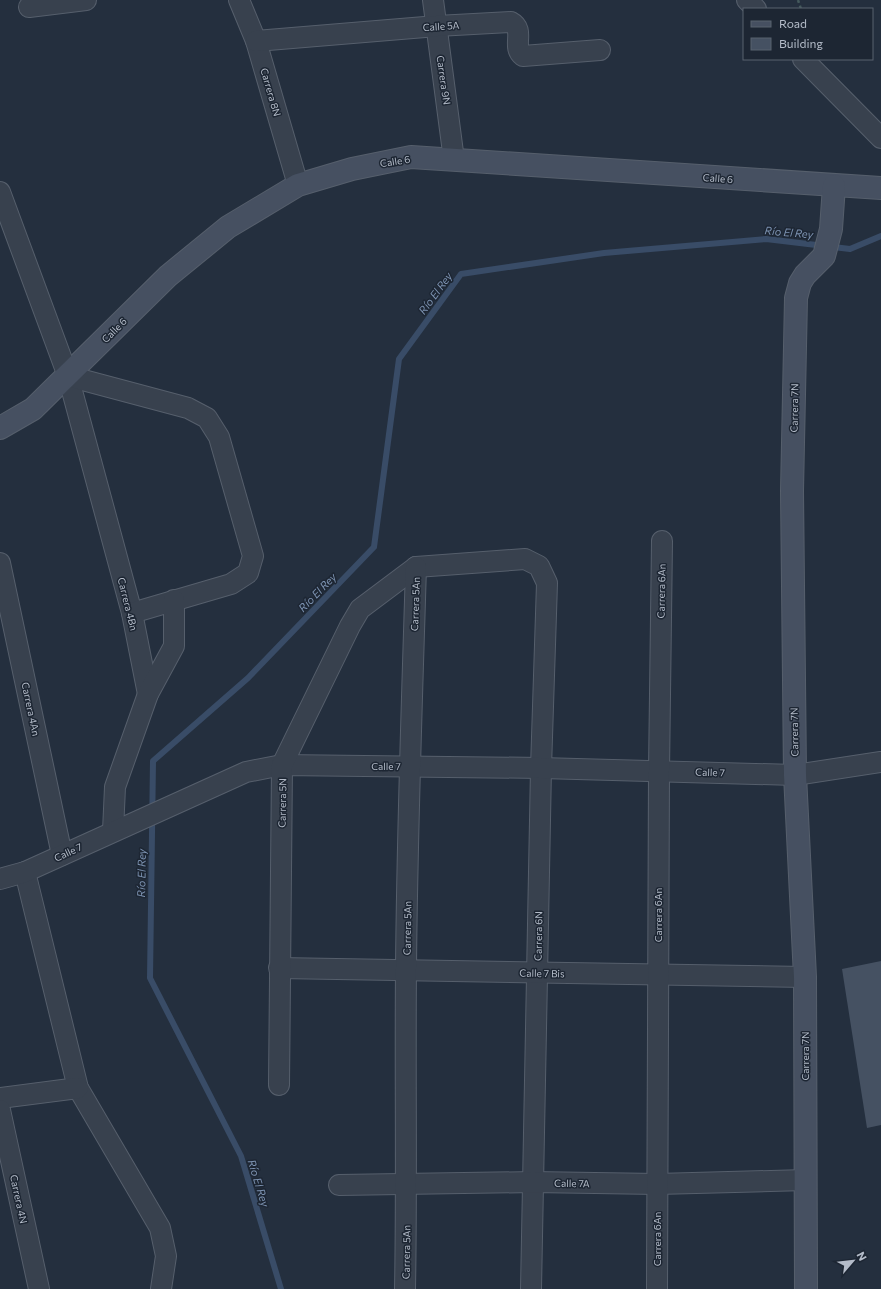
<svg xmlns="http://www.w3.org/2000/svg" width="881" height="1289" viewBox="0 0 881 1289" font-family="Commissioner,sans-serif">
	<rect width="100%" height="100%" fill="#242f3e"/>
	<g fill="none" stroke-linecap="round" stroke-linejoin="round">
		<polyline stroke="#394c67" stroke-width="6" points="281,1289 241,1156 150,978 153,761 248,678 374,547 399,359 461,274 604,253 766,239 850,249 881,236"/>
	</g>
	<polygon fill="#455162" points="881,961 881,1125 867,1128 842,969"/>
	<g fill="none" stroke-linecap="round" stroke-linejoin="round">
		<g stroke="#565f6c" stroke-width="22">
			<g id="street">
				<polyline points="239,0 256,41 298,185"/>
				<polyline points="433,0 454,160"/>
				<polyline points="747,0 756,9"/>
				<polyline points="29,7 86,0"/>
				<path d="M 256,41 L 437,26 L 511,22 C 526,30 511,47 523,56 L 600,50"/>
				<polyline points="803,59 881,138"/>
				<polyline points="0,192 68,376 132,613 148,694"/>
				<polyline points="68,376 188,408 207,418 219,437 253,556 248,573 231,584 132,613"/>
				<polyline points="0,563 62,855"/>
				<polyline points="416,567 525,559 539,566 547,583 541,768 531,1289"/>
				<polyline points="113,831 115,787 148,694 174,646 174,600"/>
				<polyline points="25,872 78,1088 160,1228 166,1256 161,1289"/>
				<polyline points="0,879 25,872 246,772 282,765 541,768 795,775 881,762"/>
				<polyline points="279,968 805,977"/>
				<polyline points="279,1085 282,765 350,626 360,609 416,567"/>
				<polyline points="0,1098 78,1088"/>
				<polyline points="0,1110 39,1289"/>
				<polyline points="339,1185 533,1182 657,1184 806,1180"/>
				<path d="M 405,1289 C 407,1183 405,1076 406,970 C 407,835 412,701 416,567"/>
				<polyline points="657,1289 659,771 662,541"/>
			</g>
		</g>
		<g stroke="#565f6c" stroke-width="24">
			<g id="secondary">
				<polyline points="0,428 33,409 168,276 228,227 298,185 352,169 411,157 881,188"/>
				<polyline points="806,1289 805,977 795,775 792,491 796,298 800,283 805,275 824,256 831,229 834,186"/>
			</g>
		</g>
		<polyline stroke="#44595c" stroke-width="2.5" stroke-dasharray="3 3" stroke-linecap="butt" points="798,0 801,9"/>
		<use href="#street" stroke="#38414e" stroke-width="20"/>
		<use href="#secondary" stroke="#465061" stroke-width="22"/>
	</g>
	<g text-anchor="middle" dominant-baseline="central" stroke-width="3" stroke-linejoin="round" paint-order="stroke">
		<g font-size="10" fill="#b4bcc9" stroke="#1d2633">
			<text transform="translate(441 26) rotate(-4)">Calle 5A</text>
			<text transform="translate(444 80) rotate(82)">Carrera 9N</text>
			<text transform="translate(271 92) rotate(74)">Carrera 8N</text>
			<text transform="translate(395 161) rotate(-9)">Calle 6</text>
			<text transform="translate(718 178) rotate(4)">Calle 6</text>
			<text transform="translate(114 330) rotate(-45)">Calle 6</text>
			<text transform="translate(794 408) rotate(-89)">Carrera 7N</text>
			<text transform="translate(661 591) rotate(-89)">Carrera 6An</text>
			<text transform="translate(128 604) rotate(76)">Carrera 4Bn</text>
			<text transform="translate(415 604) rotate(-88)">Carrera 5An</text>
			<text transform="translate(31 709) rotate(78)">Carrera 4An</text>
			<text transform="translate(794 732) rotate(-91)">Carrera 7N</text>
			<text x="386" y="766">Calle 7</text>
			<text transform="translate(710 772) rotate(2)">Calle 7</text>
			<text transform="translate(282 803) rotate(-89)">Carrera 5N</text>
			<text transform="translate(68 852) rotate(-25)">Calle 7</text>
			<text transform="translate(658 915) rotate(-90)">Carrera 6An</text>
			<text transform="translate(407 928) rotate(-89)">Carrera 5An</text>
			<text transform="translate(538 936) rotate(-89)">Carrera 6N</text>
			<text transform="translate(542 973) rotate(1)">Calle 7 Bis</text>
			<text transform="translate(805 1056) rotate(-90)">Carrera 7N</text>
			<text transform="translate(572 1183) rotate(1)">Calle 7A</text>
			<text transform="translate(19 1199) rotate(78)">Carrera 4N</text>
			<text transform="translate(657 1239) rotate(-90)">Carrera 6An</text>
			<text transform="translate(406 1252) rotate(-89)">Carrera 5An</text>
		</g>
		<g font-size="11" font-style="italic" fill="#7c92b1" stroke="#1d2633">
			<text transform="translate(789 232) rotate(5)">Río El Rey</text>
			<text transform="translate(435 293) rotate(-54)">Río El Rey</text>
			<text transform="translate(317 592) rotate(-46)">Río El Rey</text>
			<text transform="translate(141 873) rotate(-89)">Río El Rey</text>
			<text transform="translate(259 1183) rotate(73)">Río El Rey</text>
		</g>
	</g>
	<rect x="743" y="8" width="130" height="52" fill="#1d2633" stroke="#59626f"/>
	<rect x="751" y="21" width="20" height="6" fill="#465061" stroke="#59626f"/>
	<text x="779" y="28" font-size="12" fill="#b4bcc9">Road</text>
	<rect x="751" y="38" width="20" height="12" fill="#455162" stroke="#59626f"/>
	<text x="779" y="48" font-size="12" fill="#b4bcc9">Building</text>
	<g transform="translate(853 1261) rotate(62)" stroke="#1d2633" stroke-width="3" paint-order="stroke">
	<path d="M0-3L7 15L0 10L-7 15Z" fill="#b4bcc9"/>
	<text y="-6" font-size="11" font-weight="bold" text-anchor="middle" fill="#b4bcc9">N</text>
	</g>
</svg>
